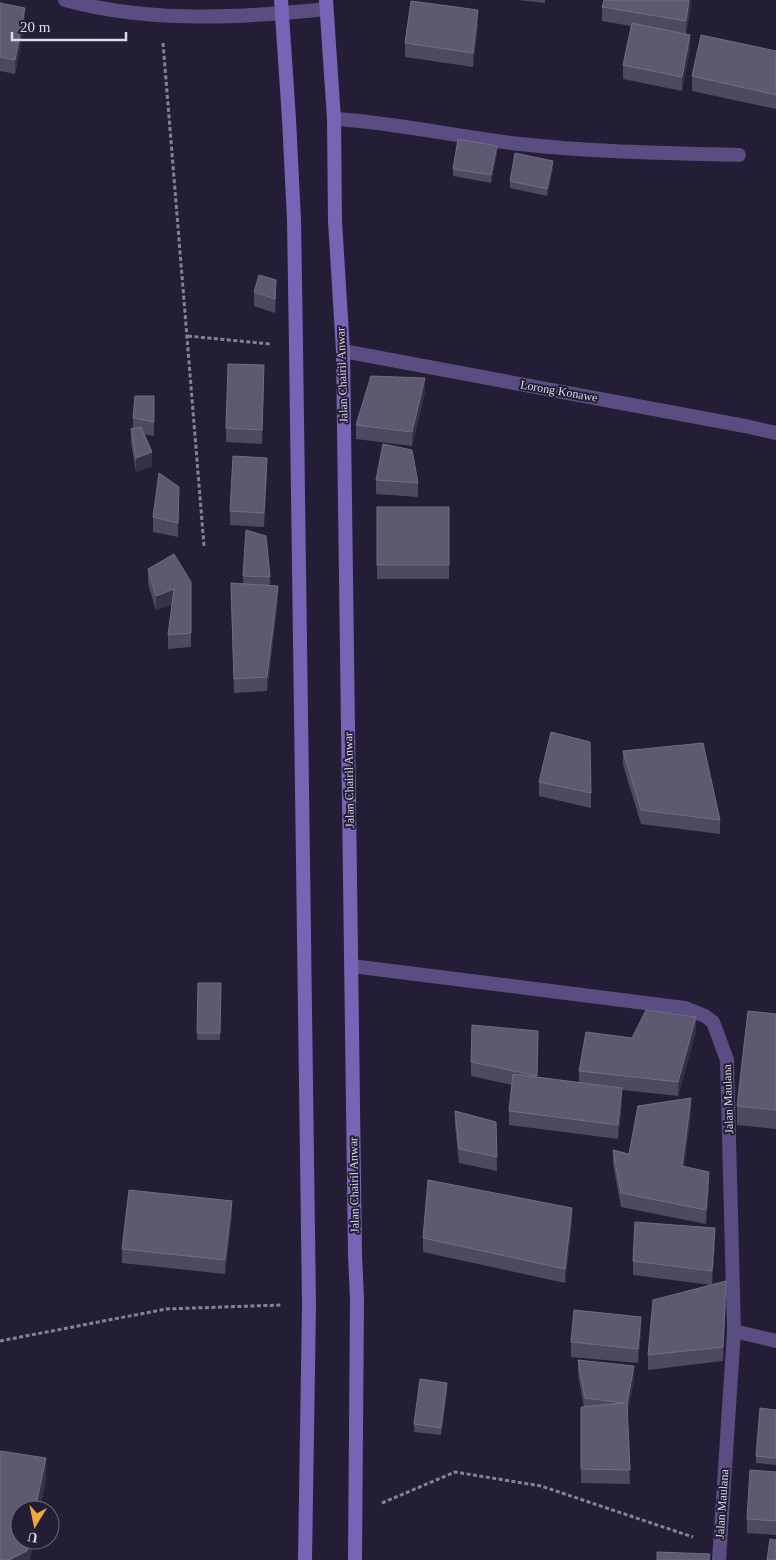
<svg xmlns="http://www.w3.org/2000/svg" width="776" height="1560" viewBox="0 0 776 1560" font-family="'Times New Roman',serif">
	<rect width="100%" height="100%" fill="#231d35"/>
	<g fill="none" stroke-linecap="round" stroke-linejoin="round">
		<g stroke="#868296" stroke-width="3" stroke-dasharray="4 2.5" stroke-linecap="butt">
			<polyline points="163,43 204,546"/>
			<polyline points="188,336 270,344"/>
			<polyline points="0,1341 166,1309 281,1305"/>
			<polyline points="382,1503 455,1472 541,1486 693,1537"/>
		</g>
		<g stroke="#594d81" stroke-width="14">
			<path d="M 65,0 C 149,23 241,18 326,9"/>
			<path d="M 334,119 C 393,122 452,136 511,143 C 587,152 663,153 739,155"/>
			<polyline points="343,351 745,426 776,433"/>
			<polyline points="352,966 685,1008 705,1016 713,1022 727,1060 734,1331 719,1560"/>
			<polyline points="734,1331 776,1341"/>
		</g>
		<g stroke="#7864b7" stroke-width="14">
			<polyline points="281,0 289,119 294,220 296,346 309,1305 305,1560"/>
			<polyline points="326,0 334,119 335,221 343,351 355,1255 357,1299 355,1560"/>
		</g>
	</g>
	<g fill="#4e4961">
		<polygon points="517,0 545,0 545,3"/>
		<polygon points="691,0 691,6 686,34 690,49 682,91 623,79 623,65 631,26 602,21 602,7"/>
		<polygon points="0,3 25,22 15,74 0,71"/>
		<polygon points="478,24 473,67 405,57 405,43"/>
		<polygon points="776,51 776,109 692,91 692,76"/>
		<polygon points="497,153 491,183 453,176 453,169"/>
		<polygon points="553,169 547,196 510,188 510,181"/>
		<polygon points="254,292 276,294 275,313 254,306"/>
		<polygon points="264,379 262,444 226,442 226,428"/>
		<polygon points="425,392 412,446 356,439 356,425"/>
		<polygon points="154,410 154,436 144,434 152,466 136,472 131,443 131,429 133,428 133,418"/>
		<polygon points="267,473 264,527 230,525 230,511"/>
		<polygon points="376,480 418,483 418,497 376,494"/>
		<polygon points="179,501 178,537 153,532 153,517"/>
		<rect x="377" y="507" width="72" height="72"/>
		<polygon points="148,569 191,582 191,647 168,649 168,635 172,604 156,610 148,584"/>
		<polygon points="243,576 270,577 270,585 278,600 267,691 234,693 231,597 243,584"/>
		<polygon points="623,751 720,820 720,834 641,824 623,765"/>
		<polygon points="539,782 591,793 591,808 539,796"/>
		<polygon points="198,983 221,983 220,1040 197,1040"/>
		<polygon points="776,1014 776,1129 737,1125 737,1106"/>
		<polygon points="538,1031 537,1077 579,1083 579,1071 632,1038 696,1031 678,1096 622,1090 622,1102 618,1139 509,1125 509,1111 512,1085 471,1076 471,1062"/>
		<polygon points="455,1111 496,1122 497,1171 459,1163 455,1125"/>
		<polygon points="691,1113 684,1167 709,1187 706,1224 621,1207 613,1164 613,1150 629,1154"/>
		<polygon points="232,1215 225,1274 122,1263 122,1249"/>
		<polygon points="572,1222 565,1283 423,1252 423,1238"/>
		<polygon points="715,1242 712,1285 726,1295 723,1361 648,1370 648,1355 711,1285 633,1275 633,1261"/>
		<polygon points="641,1331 638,1363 571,1357 571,1342"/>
		<polygon points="578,1360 634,1380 627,1414 630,1484 581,1483 581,1407 584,1407 578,1374"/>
		<polygon points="447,1390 441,1435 414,1432 414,1424"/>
		<polygon points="776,1410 776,1465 756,1463 756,1456"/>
		<polygon points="776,1472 776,1535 747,1533 747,1519"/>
	</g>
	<g fill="#363149">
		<polygon points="689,0 691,0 691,6 686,35 686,21"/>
		<polygon points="25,8 25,22 15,74 15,60"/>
		<polygon points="478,10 478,24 473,67 473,53"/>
		<polygon points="690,35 690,49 682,91 682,77"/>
		<polygon points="497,146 497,153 491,183 491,175"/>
		<polygon points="553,161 553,169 547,196 547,189"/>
		<polygon points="264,365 264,379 262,444 262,430"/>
		<polygon points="425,378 425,392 412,446 412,432"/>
		<polygon points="152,452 152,466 136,472 136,458"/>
		<polygon points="267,458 267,473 264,527 264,513"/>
		<polygon points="278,586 278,600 267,691 267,677"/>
		<polygon points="174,589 174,603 156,610 156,596"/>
		<polygon points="696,1017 696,1031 678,1096 678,1082"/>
		<polygon points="622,1088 622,1102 618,1139 618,1125"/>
		<polygon points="691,1098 691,1113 682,1180 682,1166"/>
		<polygon points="709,1172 709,1187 706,1224 706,1210"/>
		<polygon points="232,1201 232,1215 225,1274 225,1260"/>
		<polygon points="572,1208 572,1222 565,1283 565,1269"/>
		<polygon points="715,1228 715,1242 712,1285 712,1271"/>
		<polygon points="726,1281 726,1295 723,1361 723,1347"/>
		<polygon points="641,1317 641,1331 638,1363 638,1349"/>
		<polygon points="634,1366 634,1380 627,1417 627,1403"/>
		<polygon points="447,1383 447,1390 441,1435 441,1428"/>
		<polygon points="46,1458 46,1481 40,1510 35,1510"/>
		<polygon points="29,1540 34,1540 30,1560 9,1560"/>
	</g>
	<g fill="#5d5970" stroke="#716d83">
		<polygon points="604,0 689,0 686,21 602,7"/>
		<polygon points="411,1 478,10 473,53 405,43"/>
		<polygon points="0,3 25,8 15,60 0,57"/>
		<polygon points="632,23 690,35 682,77 623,65"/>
		<polygon points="701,35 776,51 776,95 692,76"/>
		<polygon points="458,139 497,146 491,175 453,169"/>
		<polygon points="515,153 553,161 547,189 510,181"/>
		<polygon points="259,275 276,280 275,299 254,292"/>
		<polygon points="228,364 264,365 262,430 226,428"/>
		<polygon points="371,376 425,378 412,432 356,425"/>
		<polygon points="135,396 154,396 154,422 133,418"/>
		<polygon points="141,427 152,452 136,458 131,429"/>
		<polygon points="383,444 412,450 418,483 376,480"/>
		<polygon points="233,456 267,458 264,513 230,511"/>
		<polygon points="159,473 179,487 178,523 153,517"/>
		<rect x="377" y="507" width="72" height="58"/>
		<polygon points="246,530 266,536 270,577 243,576"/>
		<polygon points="174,554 191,582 191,633 168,635 174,589 156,596 148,569"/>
		<polygon points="231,583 278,586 267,677 234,679"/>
		<polygon points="551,732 590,742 591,793 539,782"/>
		<polygon points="703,743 720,820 641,810 623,751"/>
		<polygon points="198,983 221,983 220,1033 197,1033"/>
		<polygon points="646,1010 696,1017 678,1082 579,1071 586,1032 632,1038"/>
		<polygon points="748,1011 776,1014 776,1110 737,1106"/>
		<polygon points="472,1025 538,1031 537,1076 471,1062"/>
		<polygon points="513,1074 622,1088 618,1125 509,1111"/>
		<polygon points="691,1098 682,1166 709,1172 706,1210 621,1193 613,1150 629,1154 638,1106"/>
		<polygon points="455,1111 496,1122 497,1157 459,1149"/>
		<polygon points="428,1180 572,1208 565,1269 423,1238"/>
		<polygon points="129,1190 232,1201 225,1260 122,1249"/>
		<polygon points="635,1222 715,1228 712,1271 633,1261"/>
		<polygon points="726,1281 723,1347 648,1355 653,1300"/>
		<polygon points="574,1310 641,1317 638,1349 571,1342"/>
		<polygon points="578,1360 634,1366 627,1403 630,1470 581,1469 581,1407 624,1403 585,1398"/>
		<polygon points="420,1379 447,1383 441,1428 414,1424"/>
		<polygon points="760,1408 776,1410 776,1458 756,1456"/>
		<polygon points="0,1451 46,1458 35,1510 20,1510 20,1540 29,1540 27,1551 9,1560 0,1560"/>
		<polygon points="750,1470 776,1472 776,1521 747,1519"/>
		<polygon points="770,1539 776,1540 776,1560 767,1560"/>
		<polygon points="657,1552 710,1554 709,1560 657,1560"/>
	</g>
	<g text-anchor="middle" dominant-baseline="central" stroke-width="4" stroke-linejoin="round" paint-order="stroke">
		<g font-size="12" fill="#dddbeb" stroke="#231d35">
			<text transform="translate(342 375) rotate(-92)">Jalan Chairil Anwar</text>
			<text transform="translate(559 391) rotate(10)">Lorong Konawe</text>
			<text transform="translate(349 780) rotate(-91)">Jalan Chairil Anwar</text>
			<text transform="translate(728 1099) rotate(-92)">Jalan Maulana</text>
			<text transform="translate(354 1185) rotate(-91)">Jalan Chairil Anwar</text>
			<text transform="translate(722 1504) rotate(-86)">Jalan Maulana</text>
		</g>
	</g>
	<g transform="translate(35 1525) rotate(190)"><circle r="24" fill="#231d35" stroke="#6d697e"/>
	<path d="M0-4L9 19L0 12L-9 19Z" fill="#eda83b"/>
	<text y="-8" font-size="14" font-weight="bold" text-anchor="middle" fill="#dddbeb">U</text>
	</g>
	<path d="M12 32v8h114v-8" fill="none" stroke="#dddbeb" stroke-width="2.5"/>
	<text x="20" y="32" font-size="15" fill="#dddbeb" stroke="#231d35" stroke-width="4" paint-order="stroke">20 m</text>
</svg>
